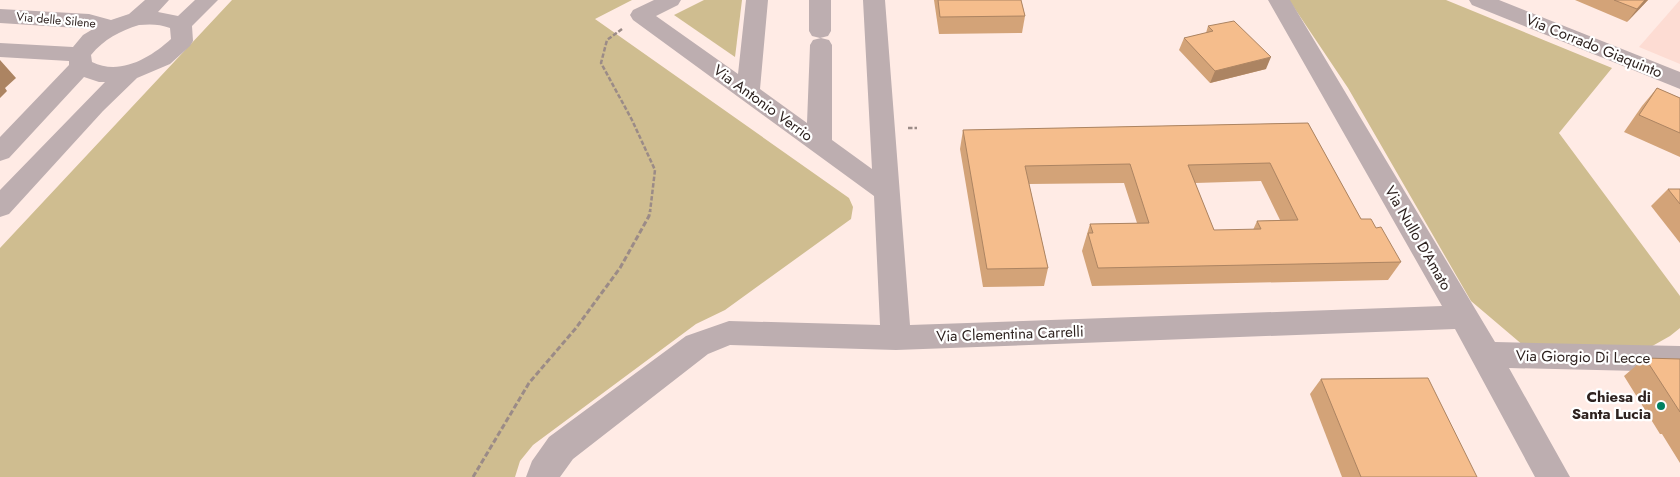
<svg xmlns="http://www.w3.org/2000/svg" width="1680" height="477" viewBox="0 0 1680 477" font-family="Jost,sans-serif">
	<rect width="100%" height="100%" fill="#ffebe5"/>
	<polygon fill="#fddcd3" points="1680,0 1680,64 1639,47"/>
	<g fill="#cfbd90">
		<polygon points="232,0 632,0 595,19 849,198 853,207 851,219 725,310 696,324 533,445 520,461 515,477 0,477 0,248"/>
		<polygon points="704,0 742,0 735,57 674,15"/>
		<polygon points="1289,0 1446,0 1612,68 1559,133 1680,296 1680,328 1670,336 1647,349 1524,346 1471,301 1348,88"/>
	</g>
	<g fill="none" stroke-linecap="round" stroke-linejoin="round">
		<g stroke="#9b8b87" stroke-width="2.5" stroke-dasharray="4.5 2" stroke-linecap="butt">
			<polyline points="622,29 607,40 601,63 632,120 655,170 650,212"/>
			<polyline points="908,128 917,128"/>
		</g>
		<polyline stroke="#9b8b87" stroke-width="3" stroke-dasharray="5.5 2.5" stroke-linecap="butt" points="473,477 529,383 576,328 620,268 649,216 650,211"/>
		<g fill="#bdaeb0" fill-rule="evenodd">
			<path d="M 145,0 L 169,0 L 158,12 L 178,16 L 195,0 L 218,0 L 192,26 L 193,41 L 190,46 L 170,64 L 137,78 L 103,111 L 9,214 L 0,217 L 0,190 L 105,82 L 99,82 L 84,77 L 9,158 L 0,161 L 0,137 L 69,65 L 69,61 L 0,57 L 0,43 L 73,47 L 83,35 L 93,29 L 0,23 L 0,9 L 89,14 L 111,20 L 129,14 ZM 139,25 C 150,24 160,24 170,28 L 171,39 C 150,58 120,76 92,62 L 91,55 C 104,39 120,31 139,25 Z"/>
			<polygon points="654,0 681,0 678,5 656,16 738,74 746,0 768,0 760,89 807,123 810,45 813,40 821,38 829,40 832,45 832,140 872,169 863,0 885,0 910,325 1442,306 1268,0 1290,0 1495,342 1680,346 1680,372 1509,368 1570,477 1535,477 1455,329 896,350 730,345 708,354 573,459 560,477 526,477 532,461 549,437 686,336 729,321 880,325 874,196 633,20 630,15 633,10"/>
			<polygon points="809,0 831,0 831,31 828,36 820,38 812,36 809,31"/>
			<polygon points="1469,0 1499,0 1680,72 1680,89 1472,5"/>
		</g>
	</g>
	<g fill="#d3a378" fill-rule="evenodd">
		<polygon points="934,0 1021,0 1025,16 1022,33 939,34"/>
		<polygon points="1575,0 1648,0 1627,22"/>
		<polygon points="1208,26 1266,69 1210,83 1179,50 1184,38 1206,33"/>
		<polygon points="1657,88 1680,98 1680,157 1624,132 1642,106"/>
		<path d="M 1308,123 L 1361,219 L 1376,228 L 1401,262 L 1388,280 L 1092,286 L 1082,251 L 1090,224 L 1137,223 L 1124,183 L 1029,184 L 1048,268 L 1044,286 L 983,287 L 960,149 L 963,130 ZM 1261,181 L 1280,220 L 1257,221 L 1253,230 L 1214,230 L 1195,183 Z"/>
		<polygon points="1668,189 1680,189 1680,243 1651,206"/>
		<polygon points="1645,358 1680,359 1680,463 1662,434 1660,434 1624,376"/>
		<polygon points="1321,379 1477,477 1342,477 1310,394"/>
	</g>
	<g fill="#ac8462">
		<polygon points="1645,0 1648,0 1627,22 1637,9"/>
		<polygon points="1271,57 1266,69 1210,83 1215,71"/>
		<polygon points="0,60 16,78 5,88 7,91 0,98"/>
	</g>
	<g fill="#f5bd8c" stroke="#ac8462" fill-rule="evenodd">
		<polygon points="938,0 1021,0 1025,16 940,17"/>
		<polygon points="1614,0 1645,0 1637,9"/>
		<polygon points="1234,21 1271,57 1215,71 1184,38 1213,31 1208,26"/>
		<polygon points="1657,88 1680,98 1680,133 1639,115"/>
		<path d="M 1308,123 L 1361,219 L 1371,219 L 1376,228 L 1381,227 L 1401,262 L 1098,268 L 1088,233 L 1093,233 L 1090,224 L 1149,223 L 1130,164 L 1025,166 L 1048,268 L 987,269 L 963,130 ZM 1270,163 L 1298,220 L 1257,221 L 1261,229 L 1214,230 L 1188,165 Z"/>
		<polygon points="1668,189 1680,189 1680,204"/>
		<polygon points="1645,358 1680,359 1680,412"/>
		<polygon points="1428,378 1477,477 1361,477 1321,379"/>
	</g>
	<circle fill="#018161" stroke="#fff" stroke-width="2" cx="1661" cy="406" r="5"/>
	<g text-anchor="middle" dominant-baseline="central" stroke-width="4.5" stroke-linejoin="round" paint-order="stroke">
		<g font-size="12" fill="#2e221f" stroke="#fff">
			<text transform="translate(56 20) rotate(5)">Via delle Silene</text>
		</g>
		<g font-size="15" fill="#2e221f" stroke="#fff">
			<text transform="translate(1594 46) rotate(22)">Via Corrado Giaquinto</text>
			<text transform="translate(763 103) rotate(36)">Via Antonio Verrio</text>
			<text transform="translate(1418 238) rotate(60)">Via Nullo D'Amato</text>
			<text transform="translate(1010 334) rotate(-2)">Via Clementina Carrelli</text>
			<text transform="translate(1583 357) rotate(1)">Via Giorgio Di Lecce</text>
		</g>
		<g font-size="15" font-weight="bold" fill="#2e221f" stroke="#fff" text-anchor="end">
			<text x="1651" y="397">Chiesa di<tspan x="1651" dy="17">Santa Lucia</tspan></text>
		</g>
	</g>
</svg>
